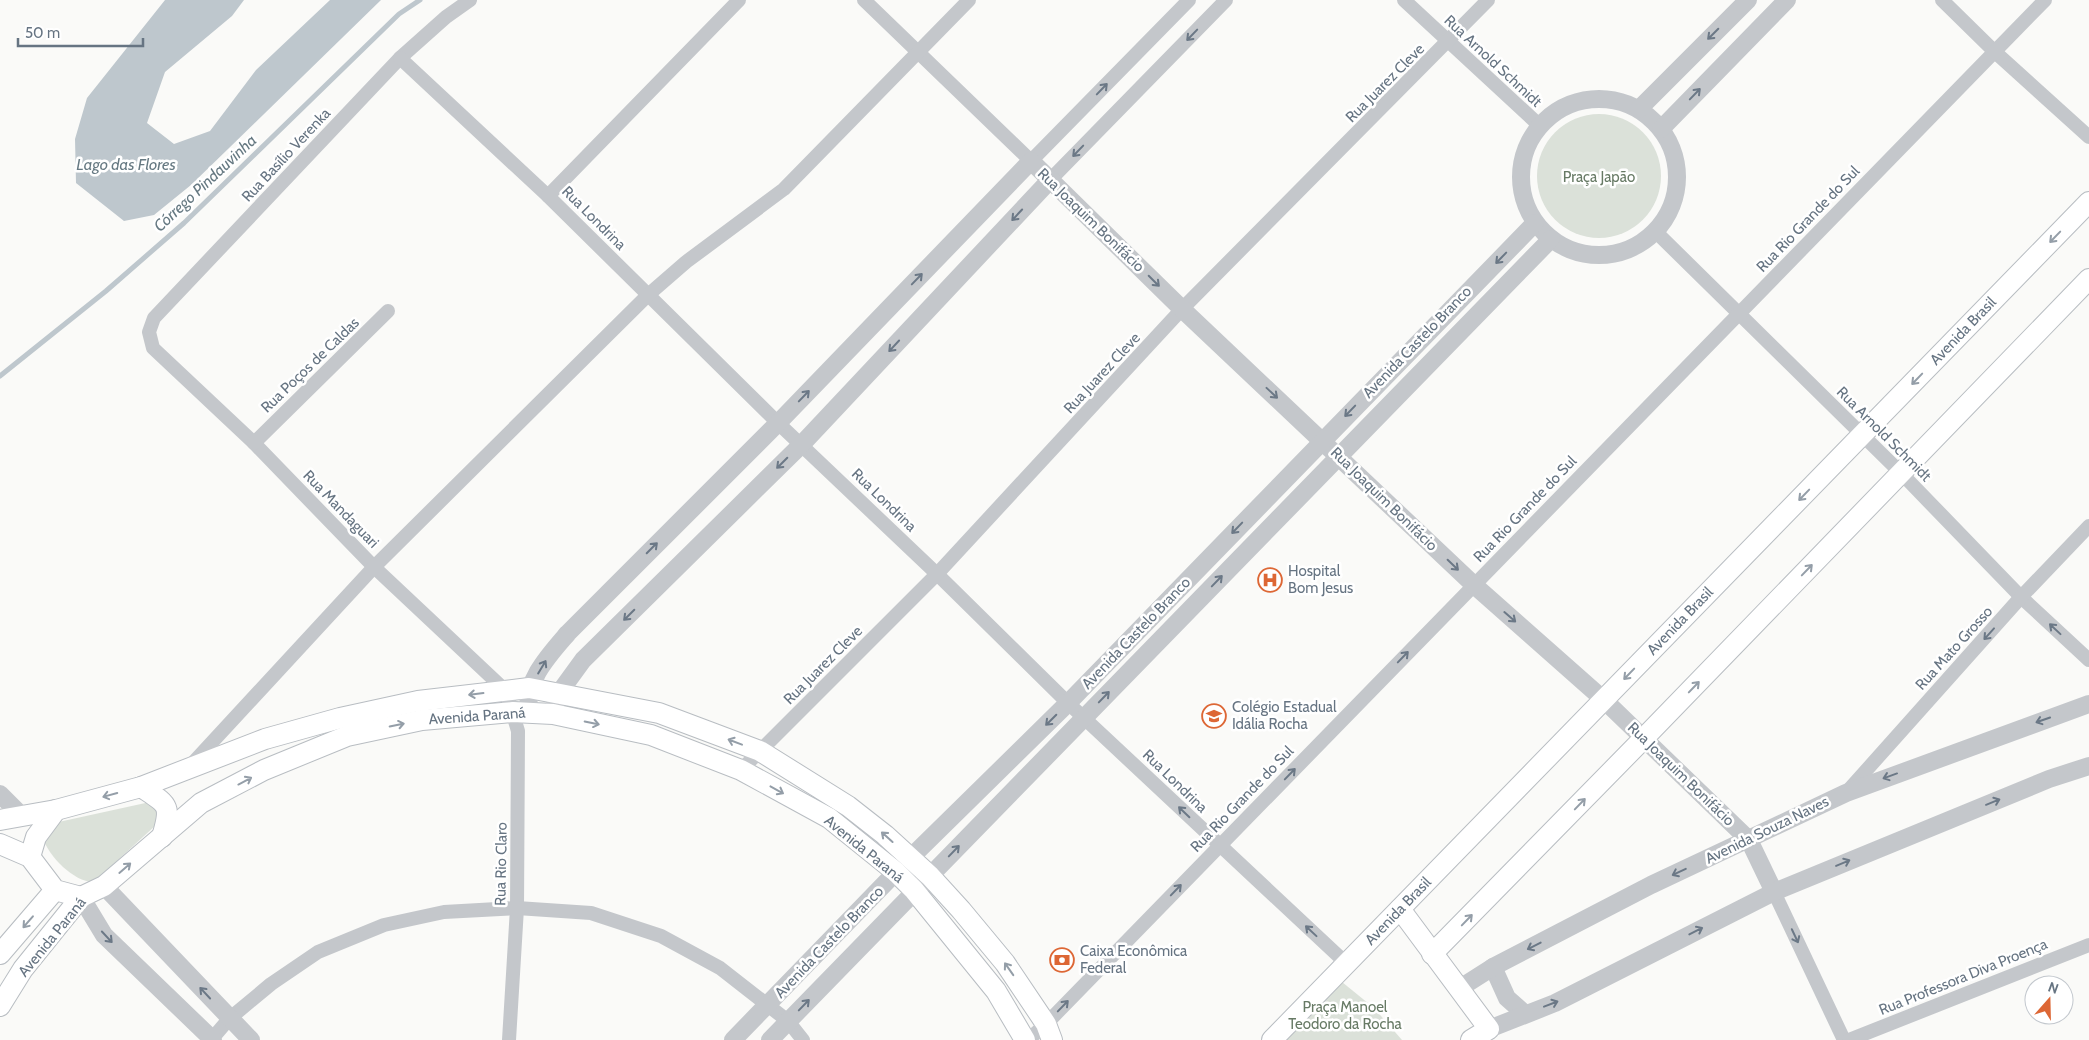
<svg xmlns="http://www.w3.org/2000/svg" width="2089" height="1040" viewBox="0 0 2089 1040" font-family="Cabin,sans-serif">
	<rect width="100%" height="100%" fill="#fafaf8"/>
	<g fill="#dbe1d9">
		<circle cx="1599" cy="176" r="62"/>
		<path d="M 150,802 L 154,806 L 159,818 L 156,825 L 94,882 C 75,883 48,856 43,838 L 54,823 Z"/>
		<polygon points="1342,982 1374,1008 1402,1040 1285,1040"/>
	</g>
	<polygon fill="#bec7cd" points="165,0 244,0 232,16 165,72 147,123 174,144 210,131 256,70 330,0 381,0 191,185 154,215 124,221 76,183 75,139 87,98"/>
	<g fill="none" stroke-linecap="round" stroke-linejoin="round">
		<polyline stroke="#bec7cd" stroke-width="5" points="0,376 106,291 184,223 399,14 420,0"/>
		<g stroke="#b8bdc2" stroke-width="22">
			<g id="secondary">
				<path d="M 141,787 C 168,805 172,804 162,837"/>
				<polyline points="0,820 56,810 141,787 265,739 340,718 418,701 529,688 659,713 760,751 848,806 885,835 930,876 961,910 1005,963 1046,1024 1052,1040"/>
				<polyline points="0,844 30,857 55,890 81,897"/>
				<polyline points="30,857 36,837 56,810"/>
				<polyline points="1400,909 1489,1029 1471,1040"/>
				<polyline points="0,954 55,890"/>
				<polyline points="1432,954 1644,738 2089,279"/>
				<polyline points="0,1006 23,969 81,897 104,886 201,803 264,770 347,736 422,720 513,712 553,714 651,735 741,770 829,818 896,872 914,890 996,991 1025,1040"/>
				<polyline points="1272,1040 2089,202"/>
			</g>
		</g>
		<g stroke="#c4c7cb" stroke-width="14">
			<polyline points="470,0 446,17 400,58 154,318 149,332 153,348 254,443 374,567 506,691 518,731 517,908 509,1040"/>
			<polyline points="864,0 1031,161 1189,0"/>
			<polyline points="1404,0 1539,125"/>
			<polyline points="1942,0 1995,52 2089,137"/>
			<polyline points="400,58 548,196 778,423 937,574 1068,703 1347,964"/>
			<polyline points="1051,179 1226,0"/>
			<polyline points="548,196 739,0"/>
			<polyline points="1655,231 1901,473 2021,597 2089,660"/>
			<polyline points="254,443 388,311"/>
			<polyline points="191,765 374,567 648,295 686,262 784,189 969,0"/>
			<polyline points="741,770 937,574 1182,309 1488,0"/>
			<polyline points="1846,793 2021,597 2089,526"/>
			<polyline points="1774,892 1844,1040"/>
			<polyline points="211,1040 229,1019 271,984 318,952 384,925 444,912 517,908 591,913 661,936 720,968 788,1021 803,1040"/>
			<polyline points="1028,1040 1046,1024 2045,0"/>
			<polyline points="1849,1040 2089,945"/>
		</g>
		<g stroke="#c4c7cb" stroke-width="18">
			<circle cx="1599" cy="177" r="78"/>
			<polyline points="1639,109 1748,0"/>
			<polyline points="1661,129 1787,0"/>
			<polyline points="555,705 559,693 583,660 802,444 1051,179"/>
			<path d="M 529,712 C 524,681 549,655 568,633 L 778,423 L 1031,161 L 1182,309 L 1474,585 L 1604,700 L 1749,840 L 1774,892"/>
			<polyline points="0,794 21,815"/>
			<polyline points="104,886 251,1040"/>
			<polyline points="81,897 104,935 213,1040"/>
			<polyline points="1493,967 1507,998 1525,1014"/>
			<polyline points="1460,988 1493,967 1651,885 1846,793 2089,704"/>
			<polyline points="1489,1029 1555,1003 1774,892 2049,779 2089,766"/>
			<polyline points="733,1040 896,872 1068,703 1535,223"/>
			<polyline points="770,1040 1551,239"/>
		</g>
		<use href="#secondary" stroke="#fff" stroke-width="20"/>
	</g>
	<defs><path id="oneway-shaft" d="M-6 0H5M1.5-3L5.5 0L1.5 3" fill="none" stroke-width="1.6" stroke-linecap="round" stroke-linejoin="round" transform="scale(1.25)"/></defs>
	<g stroke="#6b7886">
		<use href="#oneway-shaft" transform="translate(1713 34) rotate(135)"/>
		<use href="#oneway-shaft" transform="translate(1192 35) rotate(134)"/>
		<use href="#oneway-shaft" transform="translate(1102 89) rotate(-46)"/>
		<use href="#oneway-shaft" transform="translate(1695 94) rotate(-46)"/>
		<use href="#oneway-shaft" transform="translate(1078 151) rotate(134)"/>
		<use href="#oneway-shaft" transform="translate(1017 215) rotate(133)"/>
		<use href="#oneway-shaft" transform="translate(1501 258) rotate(134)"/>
		<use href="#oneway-shaft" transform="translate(917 279) rotate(-46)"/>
		<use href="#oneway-shaft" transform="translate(1154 281) rotate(45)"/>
		<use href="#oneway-shaft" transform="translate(894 346) rotate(133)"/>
		<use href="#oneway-shaft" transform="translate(1272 393) rotate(43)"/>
		<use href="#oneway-shaft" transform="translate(804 396) rotate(-46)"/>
		<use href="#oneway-shaft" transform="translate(1350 411) rotate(134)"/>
		<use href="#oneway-shaft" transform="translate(782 463) rotate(135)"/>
		<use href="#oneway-shaft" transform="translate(1237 528) rotate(134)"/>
		<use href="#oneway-shaft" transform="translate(652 548) rotate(-45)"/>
		<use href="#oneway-shaft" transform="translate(1453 565) rotate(44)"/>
		<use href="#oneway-shaft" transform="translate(1217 581) rotate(-46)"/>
		<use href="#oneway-shaft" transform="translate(629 615) rotate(135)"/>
		<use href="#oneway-shaft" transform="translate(1510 617) rotate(41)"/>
		<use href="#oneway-shaft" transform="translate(2055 629) rotate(-137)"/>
		<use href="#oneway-shaft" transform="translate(1989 634) rotate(132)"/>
		<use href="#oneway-shaft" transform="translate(1403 657) rotate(-46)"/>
		<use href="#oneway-shaft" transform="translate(542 667) rotate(-59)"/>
		<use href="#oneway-shaft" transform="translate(1104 697) rotate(-46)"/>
		<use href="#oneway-shaft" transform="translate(1051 720) rotate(135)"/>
		<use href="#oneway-shaft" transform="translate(2043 720) rotate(161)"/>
		<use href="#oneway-shaft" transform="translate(1290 774) rotate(-46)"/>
		<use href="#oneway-shaft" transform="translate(1890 776) rotate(160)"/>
		<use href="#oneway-shaft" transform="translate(1993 802) rotate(-22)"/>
		<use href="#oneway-shaft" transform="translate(1184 812) rotate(-136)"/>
		<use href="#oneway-shaft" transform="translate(954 851) rotate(-46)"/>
		<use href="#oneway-shaft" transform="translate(1843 863) rotate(-23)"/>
		<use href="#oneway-shaft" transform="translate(1679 872) rotate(155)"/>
		<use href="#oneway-shaft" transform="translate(1176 890) rotate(-46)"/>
		<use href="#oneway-shaft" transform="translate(1311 931) rotate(-137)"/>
		<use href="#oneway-shaft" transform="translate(1696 931) rotate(-27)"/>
		<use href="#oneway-shaft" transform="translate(1795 936) rotate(65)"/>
		<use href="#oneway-shaft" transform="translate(107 937) rotate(47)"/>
		<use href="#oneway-shaft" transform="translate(1534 946) rotate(153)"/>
		<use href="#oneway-shaft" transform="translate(205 993) rotate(-133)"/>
		<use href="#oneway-shaft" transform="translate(1551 1004) rotate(-21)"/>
		<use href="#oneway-shaft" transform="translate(804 1005) rotate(-46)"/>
		<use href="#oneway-shaft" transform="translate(1063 1006) rotate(-46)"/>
	</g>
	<g stroke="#949ea8">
		<use href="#oneway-shaft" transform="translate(2055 237) rotate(134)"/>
		<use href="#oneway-shaft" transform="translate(1917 379) rotate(134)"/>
		<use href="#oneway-shaft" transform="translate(1804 495) rotate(134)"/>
		<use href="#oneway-shaft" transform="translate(1807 570) rotate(-46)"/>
		<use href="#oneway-shaft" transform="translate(1629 674) rotate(134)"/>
		<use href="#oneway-shaft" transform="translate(1694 687) rotate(-46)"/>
		<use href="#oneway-shaft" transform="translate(476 694) rotate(173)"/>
		<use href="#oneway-shaft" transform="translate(592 723) rotate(12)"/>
		<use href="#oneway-shaft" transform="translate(397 725) rotate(-12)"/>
		<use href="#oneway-shaft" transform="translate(735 742) rotate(-159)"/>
		<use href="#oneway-shaft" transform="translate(245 781) rotate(-28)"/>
		<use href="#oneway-shaft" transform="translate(777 790) rotate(29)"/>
		<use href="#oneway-shaft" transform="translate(110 795) rotate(165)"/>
		<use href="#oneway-shaft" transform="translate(1580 804) rotate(-46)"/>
		<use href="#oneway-shaft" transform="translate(887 837) rotate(-138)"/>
		<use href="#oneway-shaft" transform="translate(125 868) rotate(-41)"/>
		<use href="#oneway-shaft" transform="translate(1467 920) rotate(-46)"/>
		<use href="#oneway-shaft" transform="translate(28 922) rotate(131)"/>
		<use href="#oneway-shaft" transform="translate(1009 969) rotate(-125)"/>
	</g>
	<defs>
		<g id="hospital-ring" transform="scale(1.25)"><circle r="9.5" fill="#fff" stroke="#dd6735" stroke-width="1.5"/><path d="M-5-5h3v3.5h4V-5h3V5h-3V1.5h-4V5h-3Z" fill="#dd6735"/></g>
		<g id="school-ring" transform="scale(1.25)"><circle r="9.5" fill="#fff" stroke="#dd6735" stroke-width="1.5"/><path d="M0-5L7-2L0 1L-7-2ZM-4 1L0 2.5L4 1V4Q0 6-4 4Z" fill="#dd6735"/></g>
		<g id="bank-ring" transform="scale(1.25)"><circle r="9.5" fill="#fff" stroke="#dd6735" stroke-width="1.5"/><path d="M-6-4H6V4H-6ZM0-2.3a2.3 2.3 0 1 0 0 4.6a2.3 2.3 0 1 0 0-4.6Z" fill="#dd6735"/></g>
	</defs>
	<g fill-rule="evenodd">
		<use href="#hospital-ring" x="1270" y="580"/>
		<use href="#school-ring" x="1214" y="716"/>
		<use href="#bank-ring" x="1062" y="960"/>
	</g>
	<g text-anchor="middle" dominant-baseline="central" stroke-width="5" stroke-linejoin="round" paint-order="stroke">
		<g font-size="15" fill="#667482" stroke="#fff">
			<text transform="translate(1493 61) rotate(43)">Rua Arnold Schmidt</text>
			<text transform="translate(1385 83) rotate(-45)">Rua Juarez Cleve</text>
			<text transform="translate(286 155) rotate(-47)">Rua Basílio Verenka</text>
			<text transform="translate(594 218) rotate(45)">Rua Londrina</text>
			<text transform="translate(1808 219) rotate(-46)">Rua Rio Grande do Sul</text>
			<text transform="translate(1091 220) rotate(44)">Rua Joaquim Bonifácio</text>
			<text transform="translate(1963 331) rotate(-46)">Avenida Brasil</text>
			<text transform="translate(1417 342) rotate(-46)">Avenida Castelo Branco</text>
			<text transform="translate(310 365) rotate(-44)">Rua Poços de Caldas</text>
			<text transform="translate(1102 373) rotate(-47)">Rua Juarez Cleve</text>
			<text transform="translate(1884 434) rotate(45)">Rua Arnold Schmidt</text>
			<text transform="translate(1384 499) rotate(44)">Rua Joaquim Bonifácio</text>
			<text transform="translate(884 500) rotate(44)">Rua Londrina</text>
			<text transform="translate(341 509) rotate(46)">Rua Mandaguari</text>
			<text transform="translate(1525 509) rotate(-46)">Rua Rio Grande do Sul</text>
			<text transform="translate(1680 621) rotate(-46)">Avenida Brasil</text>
			<text transform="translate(1136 633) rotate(-46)">Avenida Castelo Branco</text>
			<text transform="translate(1954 648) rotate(-48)">Rua Mato Grosso</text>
			<text transform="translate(823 665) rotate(-45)">Rua Juarez Cleve</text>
			<text transform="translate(477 716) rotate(-4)">Avenida Paraná</text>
			<text transform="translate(1681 774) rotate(44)">Rua Joaquim Bonifácio</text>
			<text transform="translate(1175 781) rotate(44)">Rua Londrina</text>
			<text transform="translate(1242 799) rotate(-46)">Rua Rio Grande do Sul</text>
			<text transform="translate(1767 830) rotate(-26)">Avenida Souza Naves</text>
			<text transform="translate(864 849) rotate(39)">Avenida Paraná</text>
			<text transform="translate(501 864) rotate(-89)">Rua Rio Claro</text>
			<text transform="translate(1398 911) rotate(-46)">Avenida Brasil</text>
			<text transform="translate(52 937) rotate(-51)">Avenida Paraná</text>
			<text transform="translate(829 942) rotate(-46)">Avenida Castelo Branco</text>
			<text transform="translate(1963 977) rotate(-22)">Rua Professora Diva Proença</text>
		</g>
		<g font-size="15" fill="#677a65" stroke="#fff">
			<text x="1599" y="177">Praça Japão</text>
			<text x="1345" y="1007">Praça Manoel<tspan x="1345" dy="17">Teodoro da Rocha</tspan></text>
		</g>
		<g font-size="15" fill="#667482" stroke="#fff" text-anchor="start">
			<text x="1288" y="571">Hospital<tspan x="1288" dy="17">Bom Jesus</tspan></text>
			<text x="1232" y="707">Colégio Estadual<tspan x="1232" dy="17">Idália Rocha</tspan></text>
			<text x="1080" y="951">Caixa Econômica<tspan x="1080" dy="17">Federal</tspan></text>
		</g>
		<g font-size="16" font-style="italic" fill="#667982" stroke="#fff">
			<text x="126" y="164">Lago das Flores</text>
			<text transform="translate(205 183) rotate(-43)">Córrego Pindauvinha</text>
		</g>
	</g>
	<g transform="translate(2049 1000) rotate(20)"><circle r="24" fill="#ffffff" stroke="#c2c7cd"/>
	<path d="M0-4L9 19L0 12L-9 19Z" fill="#dd6735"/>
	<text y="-8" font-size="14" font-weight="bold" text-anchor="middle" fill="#667482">N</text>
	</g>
	<path d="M18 38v8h125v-8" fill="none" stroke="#667482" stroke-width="2.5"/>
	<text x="25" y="38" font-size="15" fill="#667482" stroke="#ffffff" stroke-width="4" paint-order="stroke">50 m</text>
</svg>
